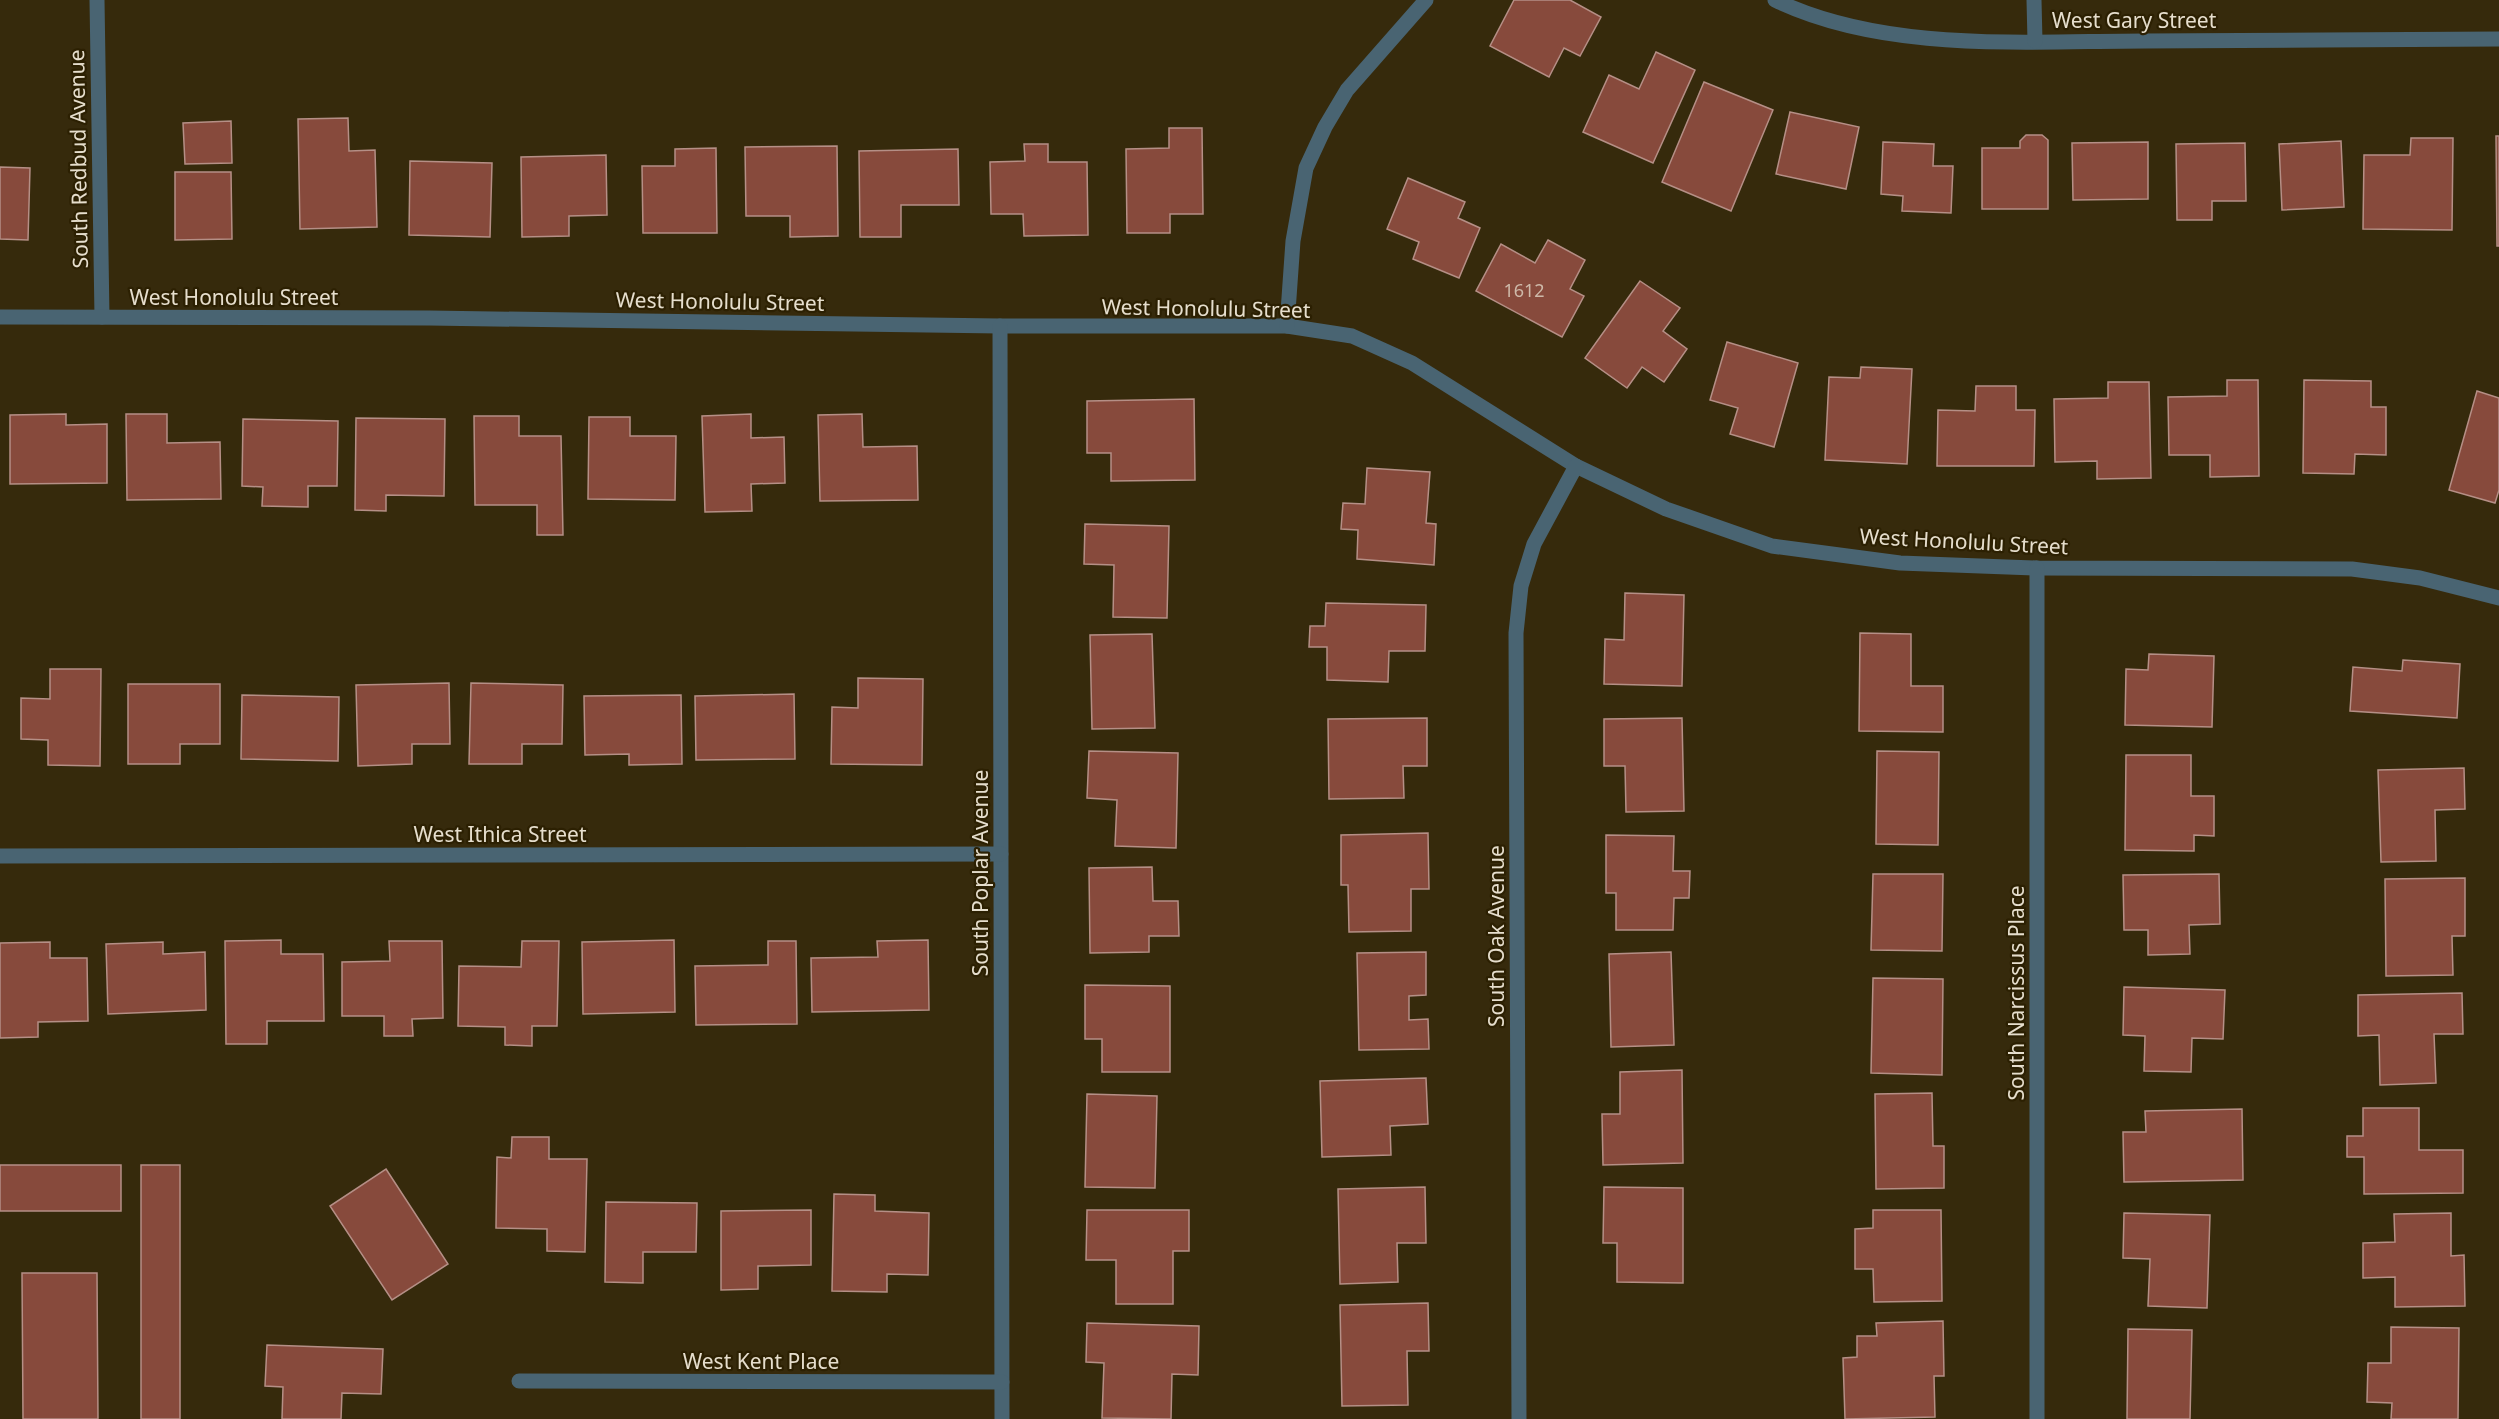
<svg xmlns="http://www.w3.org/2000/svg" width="2499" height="1419" viewBox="0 0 2499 1419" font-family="'Noto Sans',sans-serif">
	<rect width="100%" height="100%" fill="#362a0c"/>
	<g fill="#874a3c" stroke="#b58f86" stroke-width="1.5">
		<polygon points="1514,0 1570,0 1601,17 1580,56 1564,48 1549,77 1490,46"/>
		<polygon points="1656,52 1695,70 1653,163 1583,132 1609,75 1639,89"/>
		<polygon points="1704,82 1773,110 1731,211 1662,182"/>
		<polygon points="1790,112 1859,127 1846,189 1776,174"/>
		<polygon points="348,118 349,151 375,150 377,227 300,229 298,119"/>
		<polygon points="231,121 232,163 185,164 183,123"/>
		<polygon points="1169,128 1202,128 1203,214 1170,214 1170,233 1127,233 1126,149 1169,148"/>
		<polygon points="2026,135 2042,135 2048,140 2048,209 1982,209 1982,148 2020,148 2020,141"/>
		<polygon points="2496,136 2499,136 2499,246 2497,246"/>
		<polygon points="2411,138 2453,138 2452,230 2363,229 2364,155 2410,155"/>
		<polygon points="2341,141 2344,207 2282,210 2279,144"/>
		<polygon points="1883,142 1934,144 1933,166 1953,166 1951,213 1902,211 1903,196 1881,194"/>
		<polygon points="2148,142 2148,199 2073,200 2072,143"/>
		<polygon points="2245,143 2246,201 2212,201 2212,220 2177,220 2176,144"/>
		<polygon points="1024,144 1048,144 1048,162 1087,162 1088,235 1024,236 1023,214 991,214 990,162 1025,161"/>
		<polygon points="837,146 838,236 790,237 790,216 746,216 745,147"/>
		<polygon points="716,148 717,233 643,233 642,166 675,166 675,149"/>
		<polygon points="958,149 959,205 901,205 901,237 860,237 859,151"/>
		<polygon points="606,155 607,215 569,216 569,236 522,237 521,157"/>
		<polygon points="410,161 492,163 490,237 409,235"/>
		<polygon points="0,167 30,168 28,240 0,239"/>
		<polygon points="175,172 231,172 232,239 175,240"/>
		<polygon points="1408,178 1465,202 1458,218 1480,228 1459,278 1413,259 1419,242 1387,229"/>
		<polygon points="1548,240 1585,260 1570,289 1584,296 1562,337 1476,291 1501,244 1535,263"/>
		<polygon points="1640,281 1680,308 1663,331 1687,349 1664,382 1642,367 1627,388 1585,358"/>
		<polygon points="1727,342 1798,363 1774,447 1730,434 1738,408 1710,400"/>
		<polygon points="1861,367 1912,369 1907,464 1825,460 1829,377 1860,378"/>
		<polygon points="2227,380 2258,380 2259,476 2210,477 2210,455 2169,455 2168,397 2227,396"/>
		<polygon points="2304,380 2371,381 2371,407 2386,407 2386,455 2355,454 2354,474 2303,473"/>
		<polygon points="2108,382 2149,382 2151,478 2097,479 2097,461 2055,462 2054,399 2108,398"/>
		<polygon points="1976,386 2016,386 2016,410 2035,410 2034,466 1937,466 1938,410 1975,411"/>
		<polygon points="2477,391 2499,398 2499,490 2495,503 2449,490"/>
		<polygon points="1194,399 1195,480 1111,481 1111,453 1087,453 1087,401"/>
		<polygon points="66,414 66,425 107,424 107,483 10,484 10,415"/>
		<polygon points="126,414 167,414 167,443 220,442 221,499 127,500"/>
		<polygon points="751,414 751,438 784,437 785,483 751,484 752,511 705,512 702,416"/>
		<polygon points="862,414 863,447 917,446 918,500 820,501 818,415"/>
		<polygon points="474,416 519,416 519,436 561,436 563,535 537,535 537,505 475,505"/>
		<polygon points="589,417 630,417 630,436 676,436 675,500 588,499"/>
		<polygon points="356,418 445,419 444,496 386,495 386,511 355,510"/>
		<polygon points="243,419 338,421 337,486 308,486 308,507 262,506 263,487 242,486"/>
		<polygon points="1367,468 1430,472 1426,523 1436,524 1434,565 1357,559 1358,530 1341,529 1343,503 1365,504"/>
		<polygon points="1085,524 1169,526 1167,618 1113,617 1114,565 1084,564"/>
		<polygon points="1625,593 1684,595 1682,686 1604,684 1605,639 1624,640"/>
		<polygon points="1326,603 1426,605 1425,651 1389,651 1388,682 1327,680 1327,647 1309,647 1310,626 1325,626"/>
		<polygon points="1860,633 1911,634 1911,686 1943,686 1943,732 1859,731"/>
		<polygon points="1152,634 1155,728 1092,729 1090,635"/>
		<polygon points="2149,654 2214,656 2212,727 2125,725 2126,669 2148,670"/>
		<polygon points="2403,660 2460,664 2457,718 2350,711 2353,667 2402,671"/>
		<polygon points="50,669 101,669 100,766 48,765 48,740 21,739 21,698 50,699"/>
		<polygon points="858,678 923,679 922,765 831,764 832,707 858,708"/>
		<polygon points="449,683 450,744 412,744 412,764 358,766 356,685"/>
		<polygon points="471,683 563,685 562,744 522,744 522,764 469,764"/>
		<polygon points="128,684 220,684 220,744 180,744 180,764 128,764"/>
		<polygon points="794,694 795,759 696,760 695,696"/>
		<polygon points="242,695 339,697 338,761 241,759"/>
		<polygon points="681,695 682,764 629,765 629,754 585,755 584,696"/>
		<polygon points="1427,718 1427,766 1403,766 1404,798 1329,799 1328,719"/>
		<polygon points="1682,718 1684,811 1626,812 1625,766 1604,766 1604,719"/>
		<polygon points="1089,751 1178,753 1176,848 1115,846 1117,800 1087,798"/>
		<polygon points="1877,751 1939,752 1938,845 1876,844"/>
		<polygon points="2126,755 2191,755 2191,796 2214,796 2214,836 2194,835 2194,851 2125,850"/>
		<polygon points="2464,768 2465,809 2435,810 2436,861 2381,862 2378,770"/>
		<polygon points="1428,833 1429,889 1411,889 1411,931 1349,932 1348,885 1341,885 1341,835"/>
		<polygon points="1606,835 1674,836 1673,871 1690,871 1689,898 1674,898 1673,930 1616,930 1616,893 1606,893"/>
		<polygon points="1152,867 1153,901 1178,901 1179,936 1149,936 1149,952 1090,953 1089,868"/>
		<polygon points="1873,874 1943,874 1942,951 1871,950"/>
		<polygon points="2219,874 2220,924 2189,925 2190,954 2148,955 2148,930 2124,930 2123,875"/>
		<polygon points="2465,878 2465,936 2452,936 2453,975 2386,976 2385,879"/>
		<polygon points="281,940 281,954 323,954 324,1021 267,1021 267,1044 226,1044 225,941"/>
		<polygon points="674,940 675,1012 583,1014 582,942"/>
		<polygon points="928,940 929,1010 812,1012 811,958 878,957 877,941"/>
		<polygon points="389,941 442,941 443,1018 412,1019 413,1036 384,1036 384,1016 342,1016 342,962 390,961"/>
		<polygon points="522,941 559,941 557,1026 532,1026 532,1046 505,1045 505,1027 458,1026 459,966 521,967"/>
		<polygon points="768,941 796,941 797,1024 696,1025 695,966 768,965"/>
		<polygon points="50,942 50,958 87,958 88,1021 38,1022 38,1037 0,1038 0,943"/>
		<polygon points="163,942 163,954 205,952 206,1010 108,1014 106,944"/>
		<polygon points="1426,952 1426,995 1409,996 1409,1020 1428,1019 1429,1049 1359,1050 1357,953"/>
		<polygon points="1671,952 1674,1045 1611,1047 1609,954"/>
		<polygon points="1873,978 1943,979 1942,1075 1871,1073"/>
		<polygon points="1085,985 1170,986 1170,1072 1102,1072 1102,1039 1085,1039"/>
		<polygon points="2124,987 2225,990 2223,1039 2192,1038 2191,1072 2144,1071 2145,1036 2123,1035"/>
		<polygon points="2462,993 2463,1034 2434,1034 2436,1083 2380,1085 2379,1035 2358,1036 2358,995"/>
		<polygon points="1682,1070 1683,1163 1603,1165 1602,1114 1620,1114 1620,1072"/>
		<polygon points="1426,1078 1428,1124 1390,1126 1391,1155 1322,1157 1320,1081"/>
		<polygon points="1932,1093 1933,1146 1944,1146 1944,1188 1876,1189 1875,1094"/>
		<polygon points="1087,1094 1157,1096 1155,1188 1085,1187"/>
		<polygon points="2363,1108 2419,1108 2419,1150 2463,1150 2463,1193 2364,1194 2364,1157 2347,1157 2347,1136 2363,1136"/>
		<polygon points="2242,1109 2243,1180 2124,1182 2123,1132 2146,1132 2145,1111"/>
		<polygon points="512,1137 549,1137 549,1159 587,1159 585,1252 547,1251 547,1229 496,1228 497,1157 511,1158"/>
		<rect x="0" y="1165" width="121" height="46"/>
		<rect x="141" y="1165" width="39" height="254"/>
		<polygon points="386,1169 448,1264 392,1300 330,1206"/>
		<polygon points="1425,1187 1426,1243 1397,1243 1398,1282 1340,1284 1338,1189"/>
		<polygon points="1604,1187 1683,1188 1683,1283 1617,1282 1617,1243 1603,1243"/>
		<polygon points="834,1194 875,1195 875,1211 929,1213 928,1275 887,1274 887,1292 832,1291"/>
		<polygon points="606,1202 697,1203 696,1252 643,1252 643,1283 605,1282"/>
		<polygon points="811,1210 811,1265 758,1266 758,1289 721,1290 721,1211"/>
		<polygon points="1087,1210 1189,1210 1189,1251 1173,1251 1173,1304 1116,1304 1116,1260 1086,1260"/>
		<polygon points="1873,1210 1941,1210 1942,1301 1874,1302 1873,1269 1855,1269 1855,1229 1873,1228"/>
		<polygon points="2124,1213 2210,1215 2207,1308 2148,1306 2150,1259 2123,1258"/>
		<polygon points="2451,1213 2451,1256 2464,1255 2465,1306 2395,1307 2395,1277 2363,1278 2363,1243 2395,1242 2394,1214"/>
		<polygon points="22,1273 97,1273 98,1419 23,1419"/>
		<polygon points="1428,1303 1429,1351 1407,1351 1408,1405 1342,1406 1340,1305"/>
		<polygon points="1943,1321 1944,1376 1934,1376 1935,1417 1845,1419 1843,1358 1857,1357 1857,1336 1877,1336 1876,1323"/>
		<polygon points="1087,1323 1199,1326 1198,1375 1172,1374 1171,1419 1102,1418 1104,1363 1086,1362"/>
		<polygon points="2391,1327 2459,1328 2458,1419 2391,1419 2392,1403 2367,1402 2368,1363 2391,1363"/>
		<polygon points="2128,1329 2192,1330 2190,1419 2127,1419"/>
		<polygon points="267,1345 383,1349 381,1394 342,1393 341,1419 282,1419 283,1387 265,1386"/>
	</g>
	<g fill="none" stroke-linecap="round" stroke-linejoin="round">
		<g stroke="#496472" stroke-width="15">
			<polyline points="97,0 102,317"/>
			<path d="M 1775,0 C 1885,53 2026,41 2145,41 C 2263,40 2381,40 2499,39"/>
			<polyline points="2034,0 2035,41"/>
			<polyline points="0,317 429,318 1000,326 1287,326 1352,336 1412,363 1576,466 1666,509 1772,546 1900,563 2037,568 2352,569 2420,578 2499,598"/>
			<polyline points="1000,326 1002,1419"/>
			<polyline points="1287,326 1293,241 1306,168 1325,127 1347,90 1426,0"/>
			<polyline points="0,856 1001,854"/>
			<polyline points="519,1381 1002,1382"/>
			<polyline points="1519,1419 1516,633 1521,586 1534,544 1576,466"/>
			<polyline points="2037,1419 2037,568"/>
		</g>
	</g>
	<g text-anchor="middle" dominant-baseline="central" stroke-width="4.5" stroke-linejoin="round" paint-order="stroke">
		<g font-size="18" fill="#ceb9a9">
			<text x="1524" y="290">1612</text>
		</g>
		<g font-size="21" fill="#e6decd" stroke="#2c2002">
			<text x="2134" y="20">West Gary Street</text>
			<text transform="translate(78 159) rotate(-91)">South Redbud Avenue</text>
			<text x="234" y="297">West Honolulu Street</text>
			<text transform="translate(720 301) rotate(1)">West Honolulu Street</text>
			<text transform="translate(1206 308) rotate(1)">West Honolulu Street</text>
			<text transform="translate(1964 541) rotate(3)">West Honolulu Street</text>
			<text x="500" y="834">West Ithica Street</text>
			<text transform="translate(980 873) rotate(-90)">South Poplar Avenue</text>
			<text transform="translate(1496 936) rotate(-90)">South Oak Avenue</text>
			<text transform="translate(2016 993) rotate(-90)">South Narcissus Place</text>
			<text x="761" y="1361">West Kent Place</text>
		</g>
	</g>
</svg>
